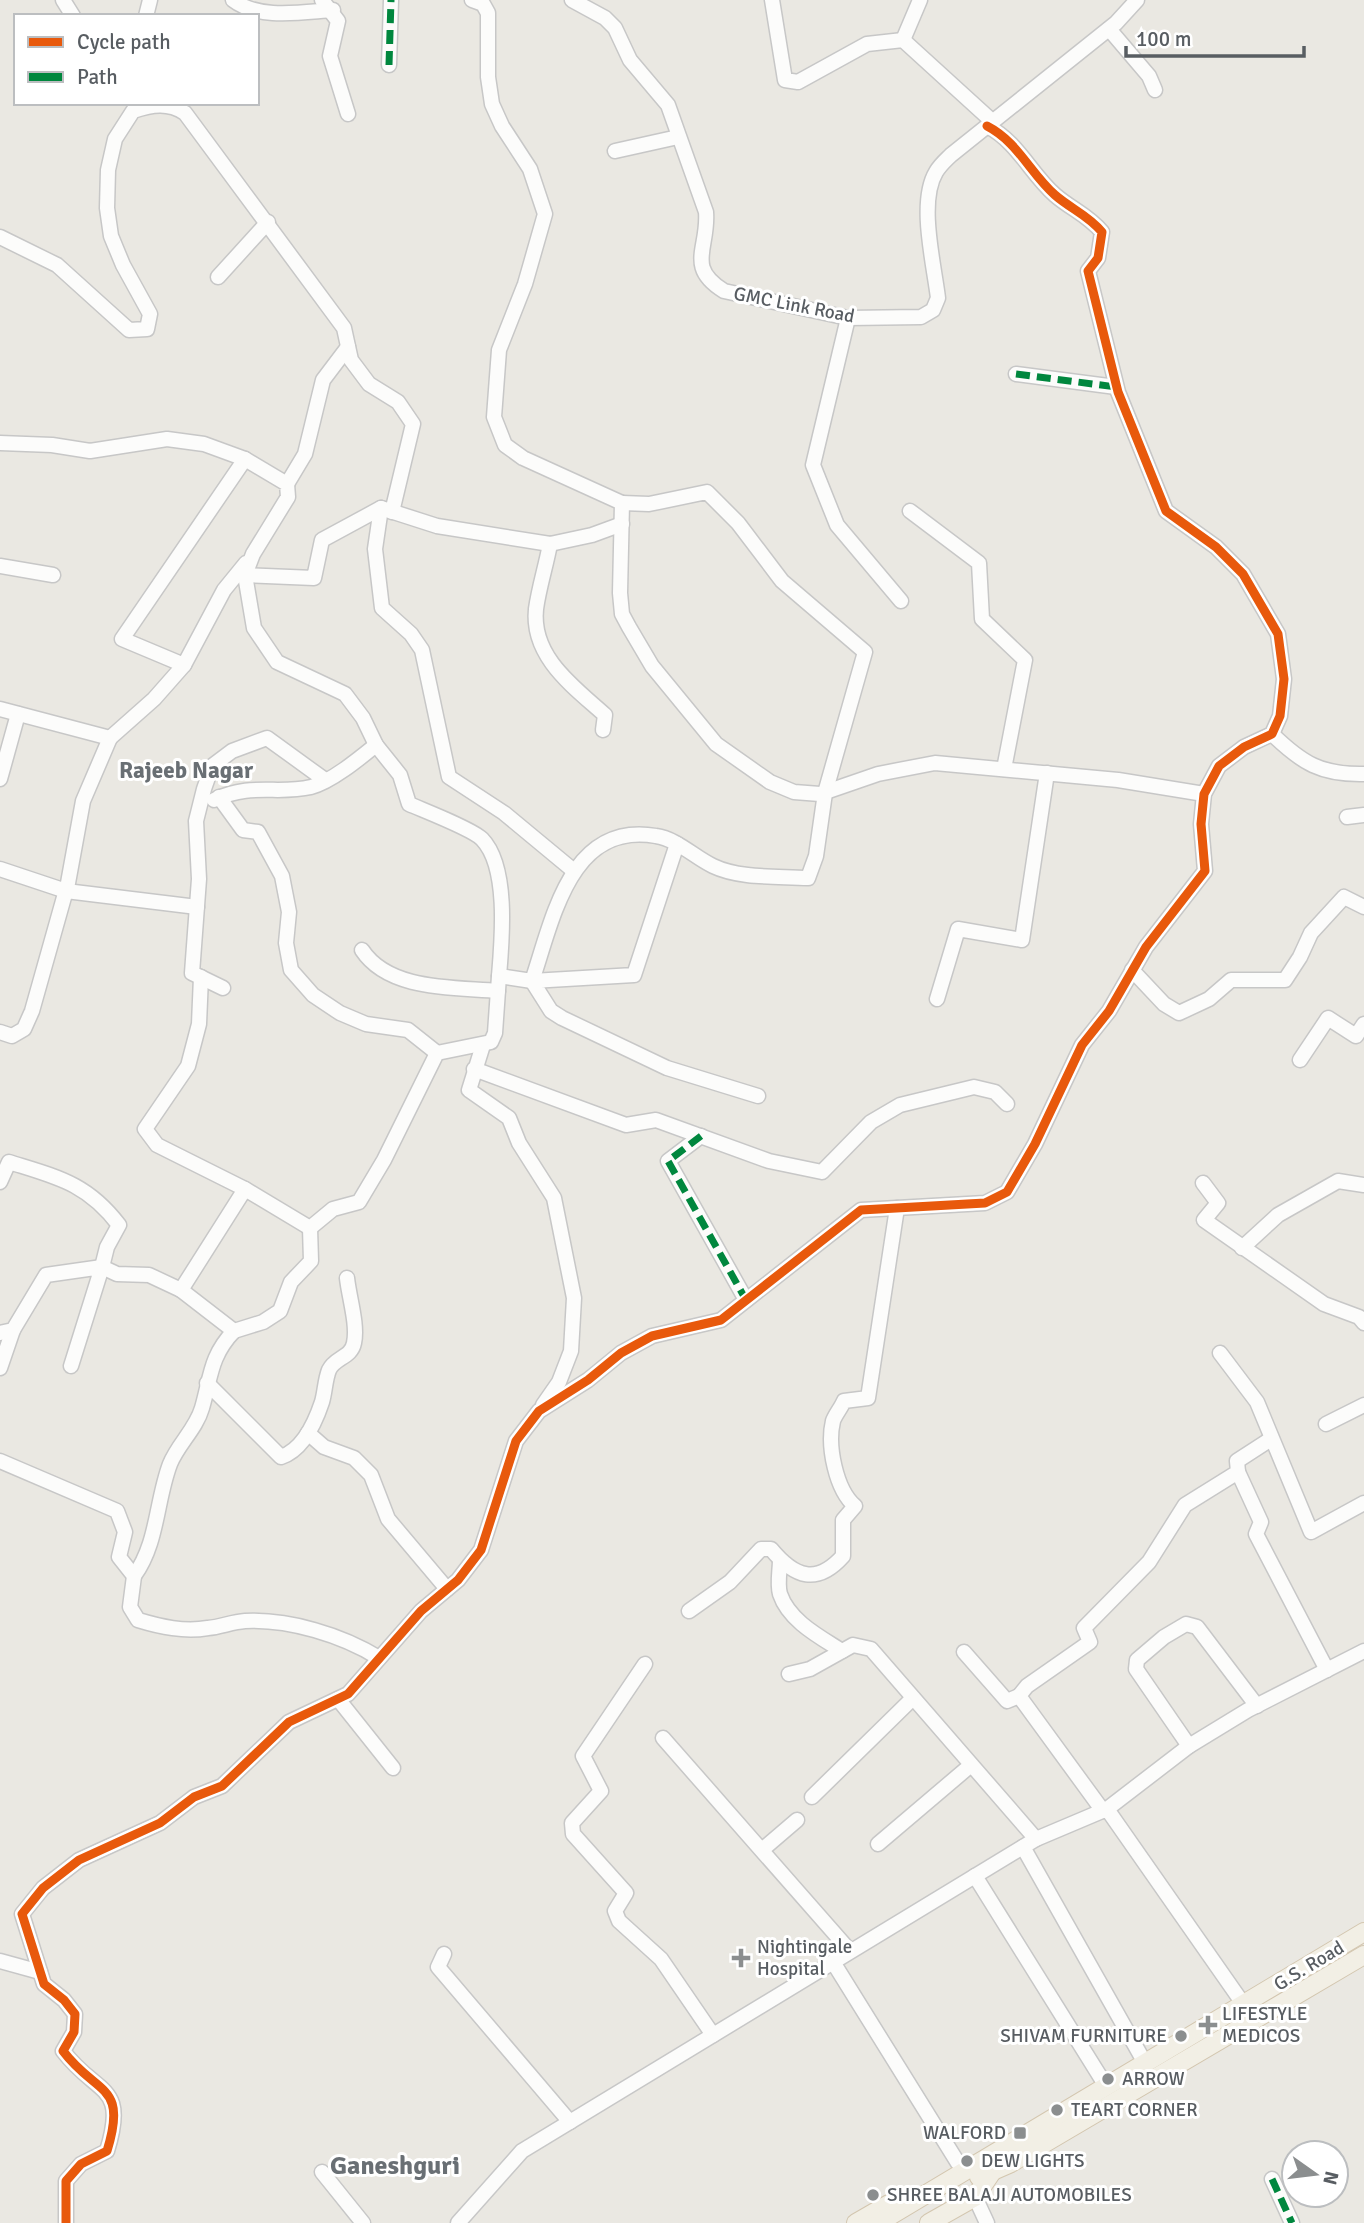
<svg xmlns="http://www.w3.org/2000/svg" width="1364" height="2223" viewBox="0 0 1364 2223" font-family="Signika,sans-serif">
	<rect width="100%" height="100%" fill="#eae8e2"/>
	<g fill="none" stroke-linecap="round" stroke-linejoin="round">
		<g stroke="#c7c7c7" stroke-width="17">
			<g id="minor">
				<polyline points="63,0 73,16"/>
				<path d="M 233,0 C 259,20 302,12 333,10"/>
				<polyline points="322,0 338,21 330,56 348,114"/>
				<polyline points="472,0 483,4 488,13 488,77 492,104 502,126 530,169 545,214 525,284 499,350 494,417 505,445 523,458 622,503 620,593 622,614 629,627 652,666 716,744 770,782 794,792 820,794 878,774 935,763 1118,780 1204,794"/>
				<path d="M 572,0 L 605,18 L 615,28 L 630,60 L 668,105 L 706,212 C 709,248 685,267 724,291 L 848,318 L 921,317 L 933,310 L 938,298 C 934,264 918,202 936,172 C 940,165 946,160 951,155 L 1116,23 L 1137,0"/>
				<polyline points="772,0 785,80 798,82 867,44 903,40 993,122"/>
				<polyline points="146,16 150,0"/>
				<polyline points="1109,29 1149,76 1155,90"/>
				<polyline points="903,40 920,0"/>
				<polyline points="389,65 391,0"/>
				<polyline points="615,151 678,137"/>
				<path d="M 0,237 L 57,265 L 129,330 L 147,329 L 150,314 L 123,265 L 111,236 L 107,208 L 108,170 L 115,139 L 133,111 C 152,105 168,102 185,113 L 344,328 L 351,360 L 369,384 L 398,402 L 413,424 L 392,512"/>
				<polyline points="218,277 268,222"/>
				<polyline points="848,318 813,465 837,525 901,601"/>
				<polyline points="1016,374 1116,387"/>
				<path d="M 0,443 L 52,445 L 90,451 L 167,439 L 204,444 L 245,459 L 287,484 L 288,497 L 253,554 L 245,575 L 254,628 L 277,662 L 345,694 L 363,718 L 376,745 L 400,775 L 409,804 C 425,811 472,829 482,839 C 509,867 502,940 499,976 L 532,981 C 553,919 570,821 656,836 C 677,839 694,857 713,866 C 740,879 778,876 808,878 L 816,856 L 825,793 L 865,652 L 782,581 L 738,523 L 707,492 L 649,504 L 622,503"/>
				<polyline points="287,484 305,454 323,380 348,347"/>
				<polyline points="381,508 375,549 382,608 411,634 422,650 449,777 504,813 574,871"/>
				<polyline points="910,511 979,563 982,619 1025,660 1004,769"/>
				<path d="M 550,544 C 546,566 539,587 536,609 C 531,657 574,687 605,715 L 603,730"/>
				<polyline points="0,566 53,575"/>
				<polyline points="245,575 314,578 322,540 381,508 437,526 550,544 592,535 622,524"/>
				<polyline points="184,665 122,639 245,459"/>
				<polyline points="0,709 110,738 154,699 184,665 224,590 246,563"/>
				<path d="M 1272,734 C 1302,763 1321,775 1364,774"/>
				<polyline points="0,779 18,714"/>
				<polyline points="219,797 243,830 258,832 282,876 289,912 286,943 291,970 313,995 340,1013 366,1024 408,1030 437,1053"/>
				<path d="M 214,800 C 253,782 276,795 311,787 C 331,782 360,758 376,745"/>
				<polyline points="1347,817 1364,815"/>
				<polyline points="677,844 634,975 532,981 551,1011 562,1018 667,1068 758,1096"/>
				<polyline points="0,869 66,891 197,907"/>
				<path d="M 362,950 C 389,991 454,987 498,991"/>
				<polyline points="1132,970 1164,1004 1179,1013 1209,999 1231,980 1285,980 1300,957 1311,933 1344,897 1364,907"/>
				<polyline points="201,977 199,1024 188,1066 145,1129 157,1145 245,1189"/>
				<polyline points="223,988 192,973 199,879 196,821 204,789 212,766 232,751 267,738 325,780"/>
				<polyline points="937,999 958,929 1022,940 1047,773"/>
				<polyline points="0,1032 12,1036 24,1029 32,1011 68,883 83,801 110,738"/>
				<polyline points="483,1045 469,1090 509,1118 519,1143 554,1198 574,1298 571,1351 559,1382 543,1405"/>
				<polyline points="1300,1060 1328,1018 1356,1036 1364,1024"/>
				<polyline points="474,1069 626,1125 656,1120 769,1161 822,1172 871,1122 900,1105 974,1087 995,1092 1007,1104"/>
				<polyline points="701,1136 668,1161 746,1300"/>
				<path d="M 0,1182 L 9,1162 C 57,1177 87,1183 119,1225 L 107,1247 L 102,1267 L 117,1274 L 149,1275 L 181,1290 L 245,1189 L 310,1228 L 333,1209 L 359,1202 L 384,1160 L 437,1053 L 491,1042 L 495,1033 L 499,976"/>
				<polyline points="1203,1183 1218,1203 1204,1220 1324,1304 1359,1317 1364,1323"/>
				<polyline points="1242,1248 1278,1215 1338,1181 1364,1185"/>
				<polyline points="234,1331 263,1322 280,1311 291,1282 311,1261 310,1228"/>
				<polyline points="0,1333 13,1330 46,1275 102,1267 71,1366"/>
				<polyline points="1220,1353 1257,1402 1311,1532 1364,1503"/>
				<polyline points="0,1368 13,1330"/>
				<path d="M 207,1383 L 281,1457 C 302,1450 315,1423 322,1402 C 325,1392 325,1380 329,1370 C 335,1357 351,1358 354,1343 C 358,1325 349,1297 347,1278"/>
				<polyline points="1326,1424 1364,1405"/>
				<polyline points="308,1433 324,1447 354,1458 371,1475 388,1519 447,1589"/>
				<path d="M 0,1461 L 117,1511 L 125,1532 L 119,1557 L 134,1576 L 130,1607 L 138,1620 C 161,1627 184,1632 208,1628 C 220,1627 232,1622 245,1621 C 289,1619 342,1635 379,1658"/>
				<polyline points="1238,1472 1261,1522 1256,1534 1327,1670"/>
				<path d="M 780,1560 C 780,1570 777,1584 780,1594 C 789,1621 820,1637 842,1651"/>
				<path d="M 134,1576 C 158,1543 156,1501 170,1464 C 178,1444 196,1429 202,1408 C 211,1377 210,1356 234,1331 L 181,1290"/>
				<path d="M 689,1611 L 730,1582 L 761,1549 L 771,1549 C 795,1578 817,1585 843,1556 L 843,1520 L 855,1506 C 836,1490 827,1446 833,1421 C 835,1415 841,1408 844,1401 L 868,1398 L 897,1208"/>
				<polyline points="964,1652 1007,1701 1019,1696"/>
				<polyline points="645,1664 583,1756 601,1791 572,1823 573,1834 626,1893 615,1911 619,1921 661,1959 713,2035"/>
				<polyline points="789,1674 810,1669 853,1645 871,1649 1036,1839"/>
				<polyline points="338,1699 393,1768"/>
				<polyline points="663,1738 850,1951"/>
				<polyline points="1189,1746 1136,1669 1137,1660 1164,1637 1186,1624 1197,1627 1257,1706"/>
				<polyline points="812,1797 913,1698"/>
				<polyline points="1107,1809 1244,2005"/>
				<polyline points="1103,1811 1019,1696 1027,1686 1090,1642 1084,1628 1149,1562 1185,1505 1238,1472 1237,1461 1271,1439"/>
				<polyline points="878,1844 971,1765"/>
				<polyline points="1023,1847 1145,2063"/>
				<polyline points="762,1850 797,1820"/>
				<polyline points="975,1876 1106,2086"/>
				<polyline points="444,1954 438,1967 570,2122"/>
				<polyline points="0,1961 40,1972"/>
				<polyline points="833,1962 958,2163"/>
				<polyline points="322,2172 363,2223"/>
				<polyline points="1272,2179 1292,2223"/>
				<polyline points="975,2197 987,2223"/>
				<path d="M 66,2223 L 66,2181 L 81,2164 L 107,2151 C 128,2083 97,2096 63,2051 L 74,2032 L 75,2014 L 64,2000 L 44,1984 L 22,1914 L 43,1888 L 79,1860 L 160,1823 L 194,1797 L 222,1786 L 289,1722 L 348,1694 L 421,1611 L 458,1580 L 481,1550 L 516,1441 L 539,1411 L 588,1380 L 621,1353 L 652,1336 L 721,1320 L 861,1210 L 985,1203 L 1007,1192 L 1035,1144 L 1082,1045 L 1109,1011 L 1146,947 L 1205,871 L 1201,824 L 1204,794 L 1219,766 L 1244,747 L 1272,734 L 1280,716 L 1284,679 L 1278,634 L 1243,574 L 1216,547 L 1166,511 L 1118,392 L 1088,271 L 1098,258 L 1102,232 C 1088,215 1071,209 1055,195 C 1030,173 1018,142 987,126"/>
				<polyline points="458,2223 522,2151 1036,1839 1107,1809 1189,1746 1248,1710 1364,1651"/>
			</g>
		</g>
		<g stroke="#d3c6af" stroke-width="20">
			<g id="major">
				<polyline points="979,2177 1011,2163 1364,1955"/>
				<polyline points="856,2223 889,2204"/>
				<polyline points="878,2223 1364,1932"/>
				<polyline points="929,2223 975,2197 992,2172"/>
			</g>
		</g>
		<use href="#minor" stroke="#fcfcfb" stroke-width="14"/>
		<use href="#major" stroke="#f2efe5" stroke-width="18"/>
		<g stroke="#00873e" stroke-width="7" stroke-dasharray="14 7" stroke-linecap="butt">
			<polyline points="389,65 391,0"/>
			<polyline points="1016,374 1116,387"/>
			<polyline points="701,1136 668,1161 746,1300"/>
			<polyline points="1272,2179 1292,2223"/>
		</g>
		<g stroke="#fff" stroke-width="13">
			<path id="cycleway" d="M 66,2223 L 66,2181 L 81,2164 L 107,2151 C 128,2083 97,2096 63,2051 L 74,2032 L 75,2014 L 64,2000 L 44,1984 L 22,1914 L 43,1888 L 79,1860 L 160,1823 L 194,1797 L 222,1786 L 289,1722 L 348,1694 L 421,1611 L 458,1580 L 481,1550 L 516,1441 L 539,1411 L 588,1380 L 621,1353 L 652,1336 L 721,1320 L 861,1210 L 985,1203 L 1007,1192 L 1035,1144 L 1082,1045 L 1109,1011 L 1146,947 L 1205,871 L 1201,824 L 1204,794 L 1219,766 L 1244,747 L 1272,734 L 1280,716 L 1284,679 L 1278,634 L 1243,574 L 1216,547 L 1166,511 L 1118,392 L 1088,271 L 1098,258 L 1102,232 C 1088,215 1071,209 1055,195 C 1030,173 1018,142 987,126"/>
		</g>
		<use href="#cycleway" stroke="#e8590c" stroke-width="9"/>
	</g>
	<g fill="#8b8e8f" stroke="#fff" stroke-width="2.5">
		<path d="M737.5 1947.5h7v7h7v7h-7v7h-7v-7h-7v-7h7z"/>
		<path d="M1204.5 2014.5h7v7h7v7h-7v7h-7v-7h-7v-7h7z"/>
		<circle cx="1181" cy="2036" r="7"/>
		<circle cx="1108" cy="2079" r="7"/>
		<circle cx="1057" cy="2110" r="7"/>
		<rect x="1013" y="2126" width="14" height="14" rx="3.5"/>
		<circle cx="967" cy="2161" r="7"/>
		<circle cx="873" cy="2195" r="7"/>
	</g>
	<g text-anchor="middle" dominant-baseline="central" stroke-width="6" stroke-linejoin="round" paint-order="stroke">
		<g font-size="19" fill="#585d62" stroke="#fff">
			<text transform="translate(794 305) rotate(11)">GMC Link Road</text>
			<text transform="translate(1309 1966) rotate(-31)">G.S. Road</text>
		</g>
		<g font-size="19" fill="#585d62" stroke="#fff" text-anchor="start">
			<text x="757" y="1947">Nightingale<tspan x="757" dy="22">Hospital</tspan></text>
			<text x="1222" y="2014">LIFESTYLE<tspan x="1222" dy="22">MEDICOS</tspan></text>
			<text x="1167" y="2036" text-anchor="end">SHIVAM FURNITURE</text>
			<text x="1122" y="2079">ARROW</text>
			<text x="1071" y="2110">TEART CORNER</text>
			<text x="1006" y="2133" text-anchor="end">WALFORD</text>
			<text x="981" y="2161">DEW LIGHTS</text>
			<text x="887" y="2195">SHREE BALAJI AUTOMOBILES</text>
		</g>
		<g font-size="23" font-weight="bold" fill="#696f74" stroke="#fff">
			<text x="186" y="770">Rajeeb Nagar</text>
		</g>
		<g font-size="26" font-weight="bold" fill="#696f74" stroke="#fff">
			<text x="395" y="2166">Ganeshguri</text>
		</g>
	</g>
	<rect x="14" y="14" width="245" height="91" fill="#ffffff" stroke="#bcbec0" stroke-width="2"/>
	<rect x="28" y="37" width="35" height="10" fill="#e8590c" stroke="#bcbec0" stroke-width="2"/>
	<text x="77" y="49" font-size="21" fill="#585d62">Cycle path</text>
	<rect x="28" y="72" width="35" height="10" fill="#00873e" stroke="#bcbec0" stroke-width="2"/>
	<text x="77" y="84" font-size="21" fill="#585d62">Path</text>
	<g transform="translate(1315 2174) rotate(104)"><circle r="33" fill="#ffffff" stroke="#bcbec0" stroke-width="2"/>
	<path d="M0-5L12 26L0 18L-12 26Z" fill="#8b8e8f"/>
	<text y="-10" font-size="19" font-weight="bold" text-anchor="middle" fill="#585d62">N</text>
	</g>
	<path d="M1126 46v10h178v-10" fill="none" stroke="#585d62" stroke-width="3.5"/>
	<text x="1136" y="46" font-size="21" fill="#585d62" stroke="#ffffff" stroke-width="5" paint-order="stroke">100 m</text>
</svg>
